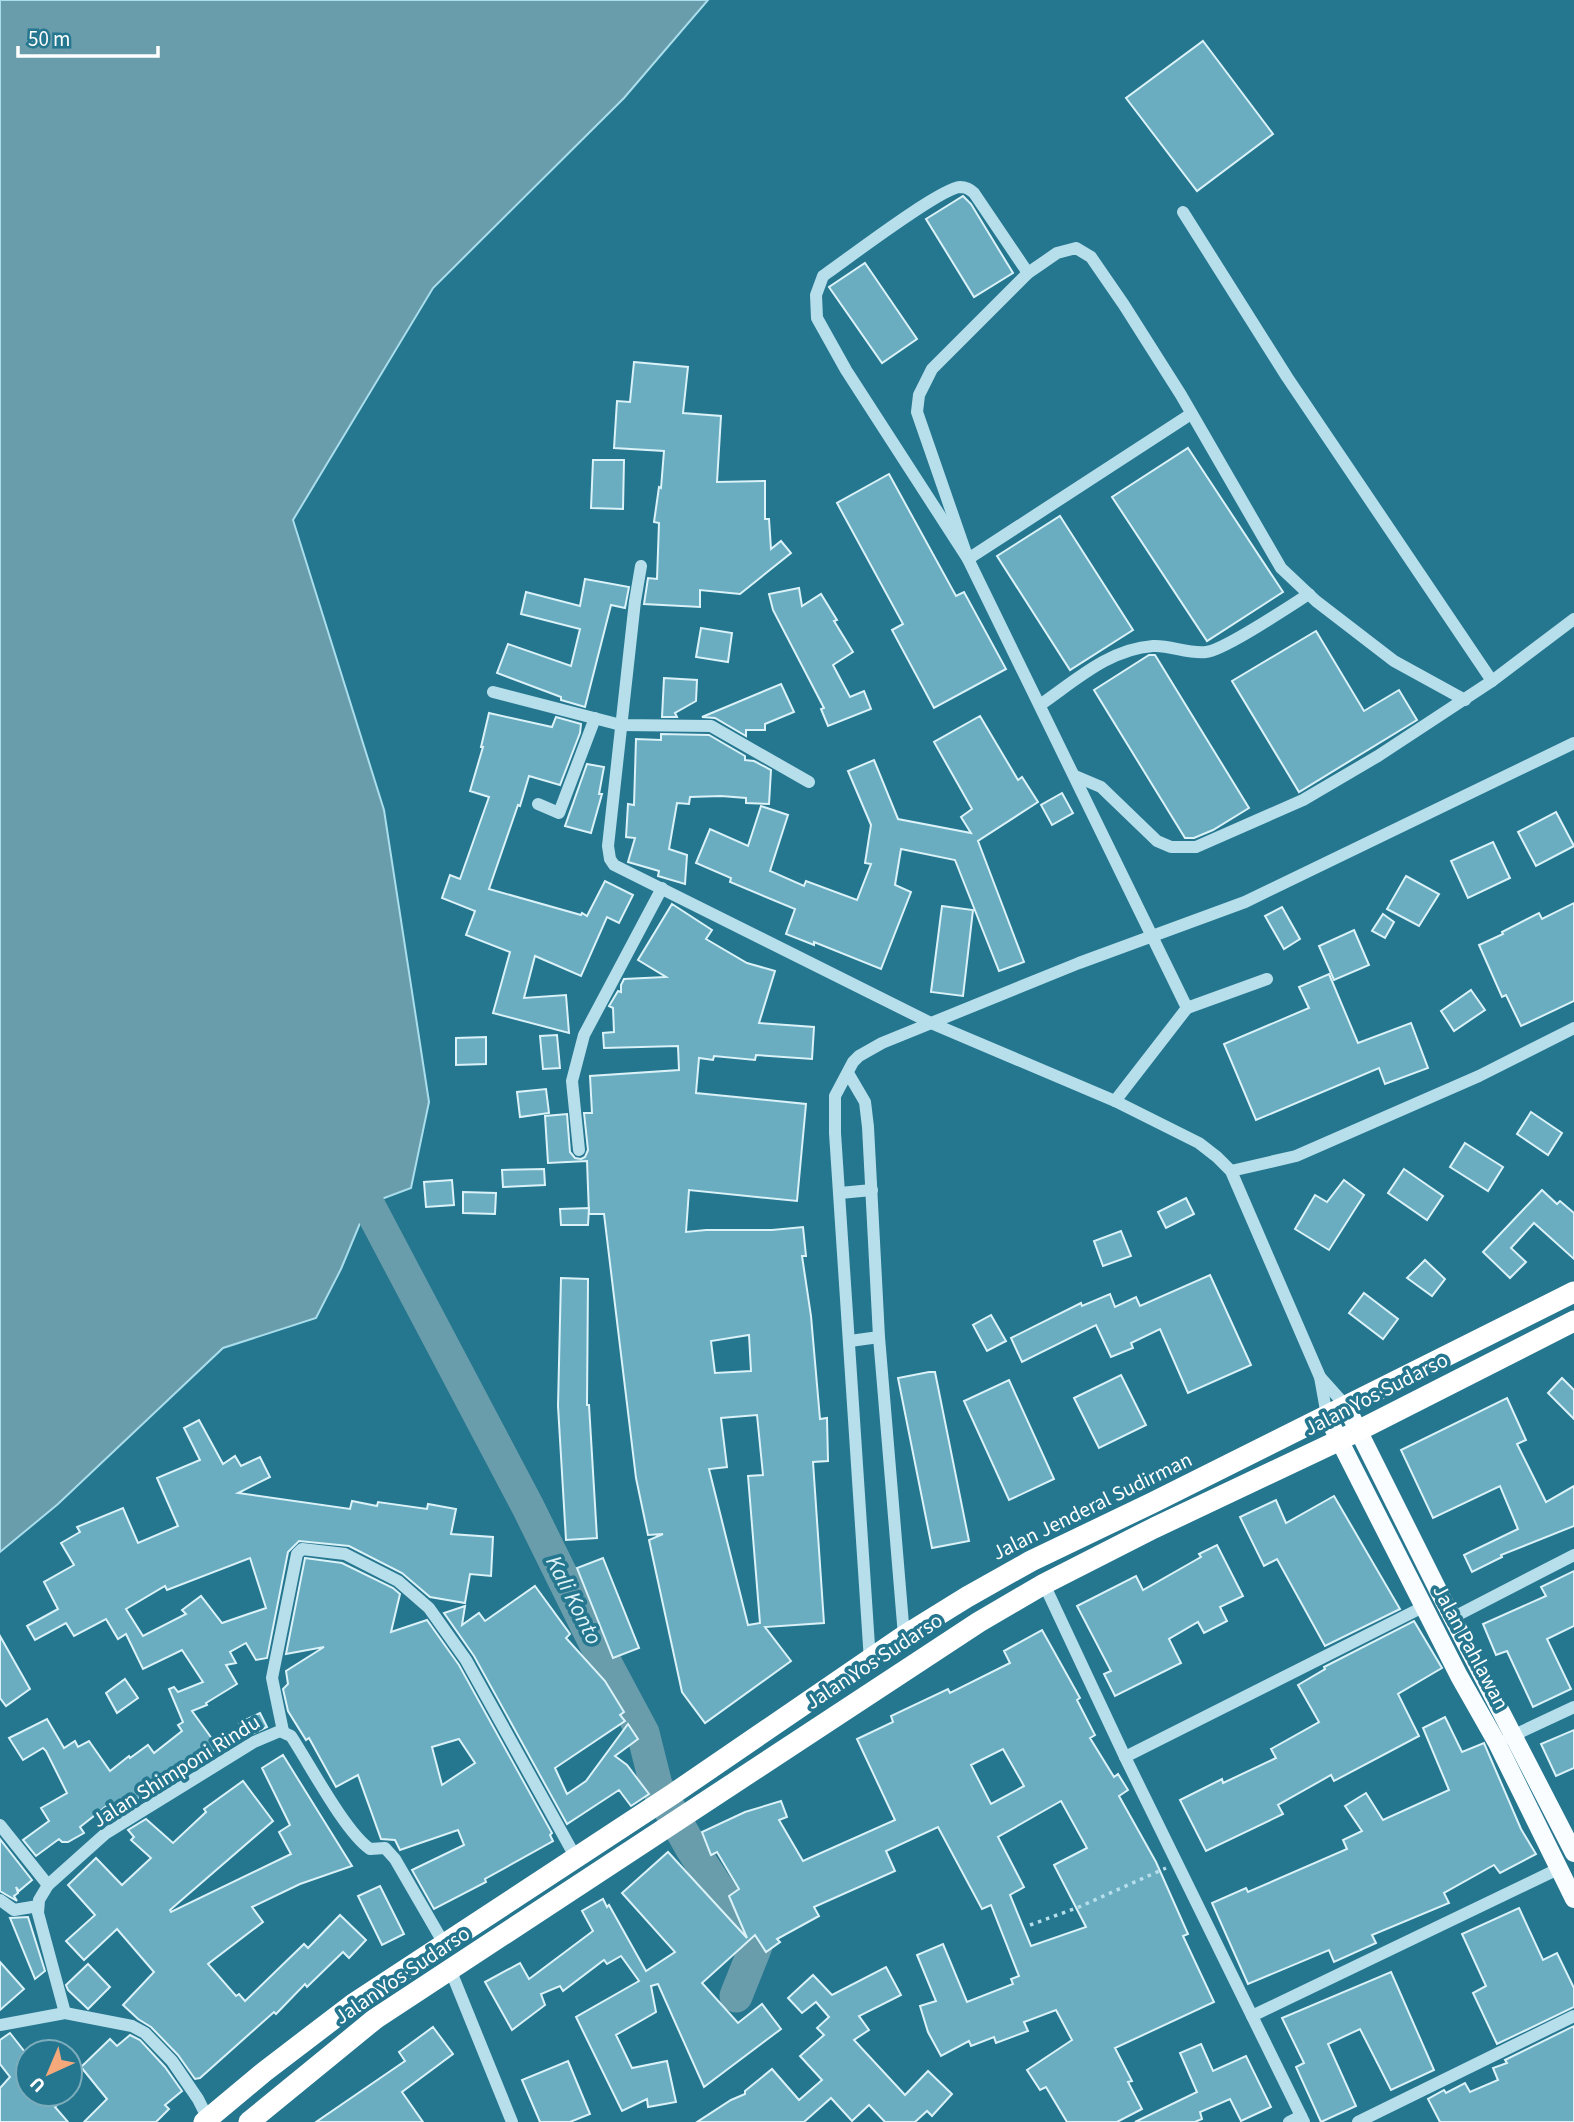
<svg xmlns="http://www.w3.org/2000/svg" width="1574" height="2122" viewBox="0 0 1574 2122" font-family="'Source Sans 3',sans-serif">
	<rect width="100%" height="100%" fill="#25768f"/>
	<polygon fill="#699dab" stroke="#aadeec" stroke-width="2" points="0,0 708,0 624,98 433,288 293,520 384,810 429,1102 411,1188 368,1204 341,1269 316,1318 223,1348 58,1504 0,1552"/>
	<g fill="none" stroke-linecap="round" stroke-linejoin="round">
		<polyline stroke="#699dab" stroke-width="33" points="368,1204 528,1507 597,1647 643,1733 656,1785 692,1849 756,1946 736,1996"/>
	</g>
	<g fill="#6aadc1" stroke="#daf2f8" stroke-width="2" fill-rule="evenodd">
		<polygon points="1203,41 1273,134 1197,191 1126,98"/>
		<polygon points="963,196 971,204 1013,273 974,297 926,219"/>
		<polygon points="865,263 917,339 882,363 829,287"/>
		<polygon points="634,362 688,367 683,413 721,416 717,482 765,481 765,519 769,519 771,549 781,541 791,553 740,594 700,590 700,607 644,604 648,578 657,579 659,523 654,522 659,487 661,488 664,451 614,448 617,401 630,402"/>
		<polygon points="1188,448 1283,592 1207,641 1112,497"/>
		<polygon points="593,460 624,460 623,509 591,508"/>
		<polygon points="889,474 956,596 964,592 1006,669 934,708 892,630 903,624 837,503"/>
		<polygon points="1060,516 1133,630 1070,670 997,556"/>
		<polygon points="585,579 629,587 625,608 611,605 585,707 561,700 561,697 497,673 508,644 571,666 580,629 521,614 526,592 580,606"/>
		<polygon points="799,588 802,606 821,594 837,620 834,621 853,652 833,665 850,697 864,691 871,709 828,726 821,709 824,708 773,610 769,594"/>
		<polygon points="701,628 732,633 728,662 696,657"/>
		<polygon points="1316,631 1364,711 1399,690 1417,720 1299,792 1232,681"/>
		<polygon points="1149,655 1155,655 1249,808 1213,830 1194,838 1185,838 1094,690"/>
		<polygon points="664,678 697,680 696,701 675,713 677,717 662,717"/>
		<polygon points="781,684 794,712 765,724 765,730 746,730 746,736 715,718 702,717"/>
		<polygon points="489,713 552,727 556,717 581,724 580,733 560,785 529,776 520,806 518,805 489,889 581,915 582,913 587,916 605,881 633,895 619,923 607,917 581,976 535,956 524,998 566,995 569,1033 493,1013 510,952 466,935 475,911 442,898 450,875 460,879 489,797 470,791 483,747 481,747"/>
		<polygon points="980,716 1018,780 1022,777 1038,802 978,841 1024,962 999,971 955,860 901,849 895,885 911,892 881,969 814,942 814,945 786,934 795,909 730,882 731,878 696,863 710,829 748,846 761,806 788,815 770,871 804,886 806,881 857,900 871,864 865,863 871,825 848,771 874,760 898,819 971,833 961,817 972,809 934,742"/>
		<polygon points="661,734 709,735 745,756 745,760 754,761 771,770 769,804 746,803 746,798 721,796 690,797 689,804 677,803 669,849 687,855 685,884 658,876 659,871 628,862 635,838 626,837 628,804 634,805 636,739 661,740"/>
		<polygon points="587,764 604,767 599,794 602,794 591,833 565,826"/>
		<polygon points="1062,793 1073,813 1052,825 1041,805"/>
		<polygon points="1556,812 1574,846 1536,866 1518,832"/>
		<polygon points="1493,842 1510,878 1468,898 1451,861"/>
		<polygon points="1406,876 1439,894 1419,926 1387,909"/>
		<polygon points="1574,903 1574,1001 1521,1026 1506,995 1502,997 1479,945 1503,934 1502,932 1539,913 1542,919"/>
		<path d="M 672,904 L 712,930 L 706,939 L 747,963 L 775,971 L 759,1023 L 814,1027 L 812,1059 L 756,1055 L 755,1060 L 714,1056 L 713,1060 L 699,1058 L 696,1093 L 806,1104 L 797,1201 L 689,1190 L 686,1232 L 706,1230 L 772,1230 L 803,1227 L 806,1256 L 802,1256 L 811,1316 L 820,1419 L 827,1418 L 828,1461 L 813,1462 L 824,1623 L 765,1627 L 791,1661 L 705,1723 L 682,1692 L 649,1540 L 663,1534 L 648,1535 L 636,1478 L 604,1214 L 589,1214 L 587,1161 L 548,1163 L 545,1116 L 567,1114 L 570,1152 L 575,1158 L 581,1159 L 585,1157 L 588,1150 L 584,1113 L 592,1113 L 590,1076 L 679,1070 L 678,1046 L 604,1048 L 603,1033 L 614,1032 L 613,1008 L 609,1006 L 618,991 L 621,992 L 621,985 L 624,979 L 666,977 L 638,960 ZM 749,1335 L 751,1371 L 715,1373 L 711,1341 ZM 757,1415 L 763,1475 L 748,1476 L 760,1623 L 748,1625 L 709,1469 L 727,1467 L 721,1418 Z"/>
		<polygon points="942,906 973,910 963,996 931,992"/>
		<polygon points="1282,907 1300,939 1284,949 1265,916"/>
		<polygon points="1383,914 1394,922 1385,938 1372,931"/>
		<polygon points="1354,930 1369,965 1334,980 1319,946"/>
		<polygon points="1329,974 1358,1043 1411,1023 1428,1068 1385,1084 1379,1068 1256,1120 1224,1044 1309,1008 1299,987"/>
		<polygon points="1471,990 1485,1010 1454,1031 1441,1011"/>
		<polygon points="557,1035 560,1068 543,1069 540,1036"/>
		<polygon points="486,1037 486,1064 456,1065 456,1038"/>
		<polygon points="546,1089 549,1113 520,1117 517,1092"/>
		<polygon points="1531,1112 1562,1133 1548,1155 1517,1134"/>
		<polygon points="1465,1143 1503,1167 1488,1191 1450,1167"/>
		<polygon points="544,1169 545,1185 503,1187 502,1170"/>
		<polygon points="1404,1169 1443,1196 1427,1220 1388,1193"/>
		<polygon points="452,1180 454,1205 426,1207 424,1182"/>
		<polygon points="1344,1180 1364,1195 1329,1250 1295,1229 1315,1195 1327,1202"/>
		<polygon points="1542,1190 1557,1204 1560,1201 1574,1213 1574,1259 1534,1223 1511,1248 1526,1262 1510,1278 1483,1252"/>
		<polygon points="463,1192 496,1193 495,1214 463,1213"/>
		<polygon points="1186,1198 1194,1214 1166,1228 1158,1212"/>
		<polygon points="589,1208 588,1225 561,1225 560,1209"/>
		<polygon points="1121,1231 1131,1256 1103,1266 1094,1241"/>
		<polygon points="1425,1260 1445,1279 1432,1296 1407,1278"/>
		<polygon points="1210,1275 1251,1365 1188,1393 1160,1329 1131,1343 1133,1348 1111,1357 1096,1325 1022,1362 1011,1338 1081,1303 1082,1306 1110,1294 1115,1307 1136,1297 1140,1306"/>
		<polygon points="561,1278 588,1279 587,1405 589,1405 597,1538 566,1540 558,1406"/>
		<polygon points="1364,1293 1398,1319 1383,1339 1349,1313"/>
		<polygon points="991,1315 1006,1341 987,1351 973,1325"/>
		<polygon points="929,1372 935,1372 969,1541 932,1548 898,1378"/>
		<polygon points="1121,1375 1146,1425 1099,1448 1074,1398"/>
		<polygon points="1562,1378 1574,1390 1574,1419 1548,1393"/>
		<polygon points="1009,1380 1054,1479 1009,1500 964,1401"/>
		<polygon points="1507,1398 1526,1440 1517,1444 1546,1502 1574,1486 1574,1526 1501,1555 1502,1557 1472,1572 1464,1555 1518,1529 1500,1486 1433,1518 1401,1450"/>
		<path d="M 199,1420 L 223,1464 L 235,1456 L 241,1466 L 260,1457 L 270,1477 L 238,1493 L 350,1509 L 352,1501 L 377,1506 L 378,1502 L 427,1509 L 428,1504 L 456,1509 L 451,1534 L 493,1537 L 491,1576 L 470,1574 L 465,1603 L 430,1597 L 402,1573 L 349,1546 L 299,1541 L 288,1552 L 267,1658 L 256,1660 L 246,1643 L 230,1652 L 236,1663 L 226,1665 L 237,1684 L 206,1703 L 207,1705 L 192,1711 L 218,1747 L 179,1775 L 177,1772 L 115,1814 L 108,1805 L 80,1827 L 84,1833 L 68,1842 L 62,1842 L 59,1839 L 36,1856 L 23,1840 L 49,1821 L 41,1808 L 67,1793 L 46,1751 L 43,1748 L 23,1760 L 9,1738 L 47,1719 L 64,1748 L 75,1741 L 78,1747 L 89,1741 L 110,1771 L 129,1756 L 130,1758 L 148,1745 L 154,1753 L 182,1731 L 178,1725 L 183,1722 L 169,1689 L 174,1687 L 178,1692 L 203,1682 L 182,1650 L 143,1669 L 126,1634 L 118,1639 L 106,1619 L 74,1636 L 66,1623 L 35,1640 L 27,1626 L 58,1609 L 44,1582 L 74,1565 L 61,1543 L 80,1532 L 77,1527 L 123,1508 L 138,1543 L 178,1526 L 157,1478 L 200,1460 L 184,1428 ZM 250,1558 L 266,1608 L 222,1623 L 201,1596 L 182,1610 L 186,1614 L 143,1636 L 126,1609 L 165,1586 L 167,1590 Z"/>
		<polygon points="1334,1496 1400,1609 1325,1646 1277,1559 1264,1566 1240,1517 1276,1500 1286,1523"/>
		<polygon points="1217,1545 1243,1596 1220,1607 1227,1621 1204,1633 1198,1622 1169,1639 1181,1663 1115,1696 1104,1674 1111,1671 1077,1606 1136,1576 1143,1590 1201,1557 1199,1554"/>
		<path d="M 305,1558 L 342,1563 L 393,1588 L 400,1594 L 391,1632 L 427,1620 L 459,1665 L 552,1833 L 550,1835 L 553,1841 L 485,1879 L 486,1882 L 434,1909 L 412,1870 L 464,1845 L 458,1830 L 400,1850 L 395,1840 L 381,1839 L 358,1775 L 336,1787 L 309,1738 L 306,1740 L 288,1711 L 283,1689 L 288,1684 L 286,1671 L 324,1647 L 286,1654 ZM 459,1739 L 475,1763 L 442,1785 L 432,1747 Z"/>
		<polygon points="603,1558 639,1648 613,1658 577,1568"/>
		<polygon points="1574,1571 1574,1626 1547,1639 1571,1689 1533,1707 1507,1651 1496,1655 1483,1624 1546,1596 1541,1587"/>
		<polygon points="535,1586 570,1634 566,1638 605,1681 624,1712 620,1715 625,1721 555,1768 567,1794 586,1781 628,1724 638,1739 615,1756 627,1765 649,1794 631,1806 619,1790 567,1824 474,1656 444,1613 465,1606 462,1625 479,1613 485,1621"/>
		<polygon points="1414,1621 1442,1668 1398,1694 1419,1736 1334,1781 1331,1775 1278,1805 1283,1814 1206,1851 1180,1800 1222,1779 1223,1783 1276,1758 1271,1749 1319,1722 1298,1685 1325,1669 1324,1667"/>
		<path d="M 1042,1630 L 1080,1698 L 1077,1700 L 1095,1735 L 1090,1738 L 1114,1777 L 1118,1774 L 1128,1790 L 1119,1796 L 1156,1862 L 1188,1934 L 1183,1936 L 1214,2002 L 1115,2048 L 1132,2081 L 1128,2082 L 1142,2109 L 1117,2122 L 1067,2122 L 1046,2087 L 1040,2090 L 1027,2070 L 1072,2040 L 1056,2010 L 1024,2022 L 1028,2031 L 996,2043 L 994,2037 L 971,2046 L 969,2041 L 941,2056 L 928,2032 L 920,2006 L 936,2001 L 917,1955 L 943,1944 L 967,2002 L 1013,1984 L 1011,1979 L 1019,1976 L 991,1905 L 982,1909 L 938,1827 L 886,1851 L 895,1871 L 814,1907 L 819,1916 L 777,1939 L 780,1942 L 766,1952 L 755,1935 L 702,1983 L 738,2023 L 762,2004 L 781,2029 L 704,2087 L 658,1984 L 651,1986 L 656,2012 L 616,2035 L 632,2068 L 667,2061 L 676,2102 L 648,2107 L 647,2099 L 622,2111 L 576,2017 L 639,1981 L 621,1956 L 607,1964 L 604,1960 L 563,1991 L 560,1986 L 541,1994 L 545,2005 L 512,2030 L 485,1982 L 520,1963 L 529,1979 L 593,1931 L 582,1911 L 603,1899 L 607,1907 L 609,1905 L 646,1971 L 675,1952 L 622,1893 L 668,1852 L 747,1938 L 729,1896 L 739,1889 L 717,1852 L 711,1855 L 702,1832 L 745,1812 L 781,1801 L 787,1817 L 779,1820 L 803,1861 L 895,1820 L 857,1739 L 893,1722 L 891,1716 L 948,1689 L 950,1693 L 1010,1663 L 1004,1651 ZM 1003,1749 L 1024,1786 L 991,1804 L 971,1765 ZM 1061,1801 L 1087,1848 L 1054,1865 L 1086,1927 L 1031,1946 L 1010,1895 L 1024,1887 L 998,1837 Z"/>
		<polygon points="0,1636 30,1689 6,1706 0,1698"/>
		<polygon points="125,1679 138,1698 117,1713 106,1693"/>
		<polygon points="260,1713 267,1727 246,1737 239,1723"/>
		<polygon points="1445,1717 1462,1752 1484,1743 1521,1829 1536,1854 1500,1873 1494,1865 1444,1893 1449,1903 1372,1935 1376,1943 1334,1962 1329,1950 1248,1984 1212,1903 1246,1888 1248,1892 1347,1849 1343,1840 1362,1831 1345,1806 1366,1793 1383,1820 1449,1790 1423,1728"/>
		<polygon points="1574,1730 1574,1768 1556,1776 1541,1744"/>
		<polygon points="283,1755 352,1866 300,1884 252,1907 263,1922 208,1964 236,1996 239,1994 245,2001 304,1944 308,1948 340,1915 366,1940 349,1958 343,1952 307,1987 305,1984 276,2014 274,2012 200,2078 195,2079 178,2055 151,2027 138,2019 123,2005 154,1972 117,1929 84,1960 66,1941 95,1915 68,1885 96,1858 122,1885 151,1858 131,1840 134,1837 128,1830 146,1819 173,1843 206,1812 204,1809 243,1781 273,1821 170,1910 171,1912 291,1854 279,1832 290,1825 262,1768"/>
		<polygon points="0,1839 32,1880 19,1891 16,1887 18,1893 14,1896 17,1901 0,1891"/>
		<polygon points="380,1886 404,1934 382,1945 358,1896"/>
		<polygon points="1519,1908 1543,1960 1557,1953 1574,1988 1574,2007 1497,2044 1473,1993 1486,1986 1462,1934"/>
		<polygon points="28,1917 45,1971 35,1979 10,1918"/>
		<polygon points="0,1962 24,1989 0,2010"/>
		<polygon points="88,1964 110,1987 88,2009 68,1990 66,1985"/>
		<polygon points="886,1967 901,1995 859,2016 869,2030 854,2040 905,2095 928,2071 952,2094 932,2116 927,2111 915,2122 885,2122 869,2105 852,2121 831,2098 804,2122 697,2122 731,2100 745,2094 745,2091 772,2069 799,2100 822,2080 800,2056 824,2035 817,2028 829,2017 816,2002 802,2013 788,1998 813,1975 832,1995"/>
		<polygon points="1391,1972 1434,2070 1391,2090 1360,2029 1328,2044 1356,2106 1321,2122 1296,2067 1304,2063 1282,2018"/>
		<polygon points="1574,2026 1574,2122 1440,2122 1428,2099 1444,2090 1446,2093 1465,2083 1470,2092 1498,2080 1493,2068 1507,2063 1505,2060"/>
		<polygon points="433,2027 453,2054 402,2092 423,2122 316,2122 405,2061 399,2052"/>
		<polygon points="10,2033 28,2056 21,2065 28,2072 28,2094 50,2094 59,2103 55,2107 68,2122 0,2122 0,2088 10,2077 0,2064 0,2040"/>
		<polygon points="130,2035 140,2040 165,2067 182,2091 165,2105 169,2109 156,2122 84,2122 107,2099 81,2067 110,2039 117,2046"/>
		<polygon points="1201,2044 1213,2071 1246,2056 1271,2107 1241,2121 1230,2099 1200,2112 1202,2119 1195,2122 1135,2122 1197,2092 1180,2053"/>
		<polygon points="568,2061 590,2114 570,2122 540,2122 522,2080"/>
	</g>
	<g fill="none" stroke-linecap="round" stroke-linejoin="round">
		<polyline stroke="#b6dfeb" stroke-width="3.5" stroke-dasharray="3.5 5" stroke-linecap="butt" points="1030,1925 1079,1907 1166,1868"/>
		<g stroke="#b6dfeb" stroke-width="12">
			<polyline points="1183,212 1287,377 1492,681"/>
			<path d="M 1028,273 L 974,193 C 970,189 966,187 960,187 C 940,188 846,260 823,276 L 816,295 L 817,318 L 846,370 L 968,559 L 1191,414"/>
			<polyline points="641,566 635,601 608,846 610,859 614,865 931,1023 1115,1101 1199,1143 1217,1157 1231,1171 1320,1377 1327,1416"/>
			<polyline points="493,692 621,725 711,726 809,782"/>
			<path d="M 1040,705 C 1075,681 1109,649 1153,646 C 1170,645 1188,654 1206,652 C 1223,651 1290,606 1309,594"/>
			<polyline points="1075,776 1101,787 1157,841 1171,847 1196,847 1303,800 1378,756 1492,681 1574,619"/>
			<polyline points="538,804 559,813 595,718"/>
			<polyline points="1187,1008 1267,979"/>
			<polyline points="848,1073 865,1102 868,1127 879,1337 904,1636"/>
			<polyline points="1115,1101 1187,1008 968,559 917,412 919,395 932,369 1028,273 1057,253 1076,248 1091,257 1124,305 1181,395 1281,568 1316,601 1394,661 1465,700"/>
			<polyline points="579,1150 572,1081 584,1035 662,888"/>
			<polyline points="1231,1171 1296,1156 1479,1076 1574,1028"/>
			<polyline points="840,1193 872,1190"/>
			<polyline points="850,1341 879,1337"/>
			<polyline points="1320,1377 1346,1406"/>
			<polyline points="1044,1584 1125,1757 1304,2122"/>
			<polyline points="1452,1618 1574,1555"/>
			<polyline points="870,1661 835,1133 835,1096 853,1062 859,1056 882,1043 1079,963 1245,902 1574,743"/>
			<polyline points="283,1731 272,1678 297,1554 302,1549 345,1554 398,1581 429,1608 466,1660 576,1858"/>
			<polyline points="1508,1738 1574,1707"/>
			<polyline points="1125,1757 1423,1607"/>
			<polyline points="0,1825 48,1885"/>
			<polyline points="0,1900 14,1910 38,1906"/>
			<polyline points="450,1969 512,2122"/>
			<path d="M 65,2013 L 38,1913 L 39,1900 L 48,1885 L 105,1834 L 254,1742 L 280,1731 L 291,1736 C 309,1763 345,1832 370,1849 L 385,1848 L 395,1859 L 443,1942"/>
			<polyline points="1252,2016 1558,1869"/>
			<polyline points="0,2025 65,2013 132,2026 145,2033 172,2061 198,2099 208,2119"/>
			<polyline points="1289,2122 1301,2116"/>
			<polyline points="1358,2122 1574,2016"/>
		</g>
		<g stroke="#fafdff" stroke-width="18">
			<polyline points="1346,1406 1438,1590 1574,1853"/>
			<polyline points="1327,1416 1459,1676 1497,1743 1574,1899"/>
		</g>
		<g stroke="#fff" stroke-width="21">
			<polyline points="204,2122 264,2072 353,2004 673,1794 904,1636 967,1597 1031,1561 1152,1503 1574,1292"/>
			<polyline points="249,2122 375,2019 979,1622 1044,1584 1154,1528 1338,1441 1574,1321"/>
		</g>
	</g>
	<g text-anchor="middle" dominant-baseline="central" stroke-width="7" stroke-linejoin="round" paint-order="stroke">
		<g font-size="21" fill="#fff" stroke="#25768f">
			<text transform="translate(1376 1394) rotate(-27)">Jalan Yos Sudarso</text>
			<text transform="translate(1092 1506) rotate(-26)">Jalan Jenderal Sudirman</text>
			<text transform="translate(1471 1647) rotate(62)">Jalan Pahlawan</text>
			<text transform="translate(874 1661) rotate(-33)">Jalan Yos Sudarso</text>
			<text transform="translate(176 1771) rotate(-32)">Jalan Shimponi Rindu</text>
			<text transform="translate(402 1975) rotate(-34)">Jalan Yos Sudarso</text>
		</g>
		<g font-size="23" font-style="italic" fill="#e0f4f8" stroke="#25768f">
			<text transform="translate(574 1600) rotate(63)">Kali Konto</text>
		</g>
	</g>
	<g transform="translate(49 2073) rotate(224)"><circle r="33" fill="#25768f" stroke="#7cadbc" stroke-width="2"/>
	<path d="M0-5L12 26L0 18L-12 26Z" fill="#f5a97a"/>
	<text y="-10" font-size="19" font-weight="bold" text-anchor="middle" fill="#ffffff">U</text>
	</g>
	<path d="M18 46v10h140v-10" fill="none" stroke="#ffffff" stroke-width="3.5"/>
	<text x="28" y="46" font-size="21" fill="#ffffff" stroke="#25768f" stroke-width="5" paint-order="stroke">50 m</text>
</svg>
